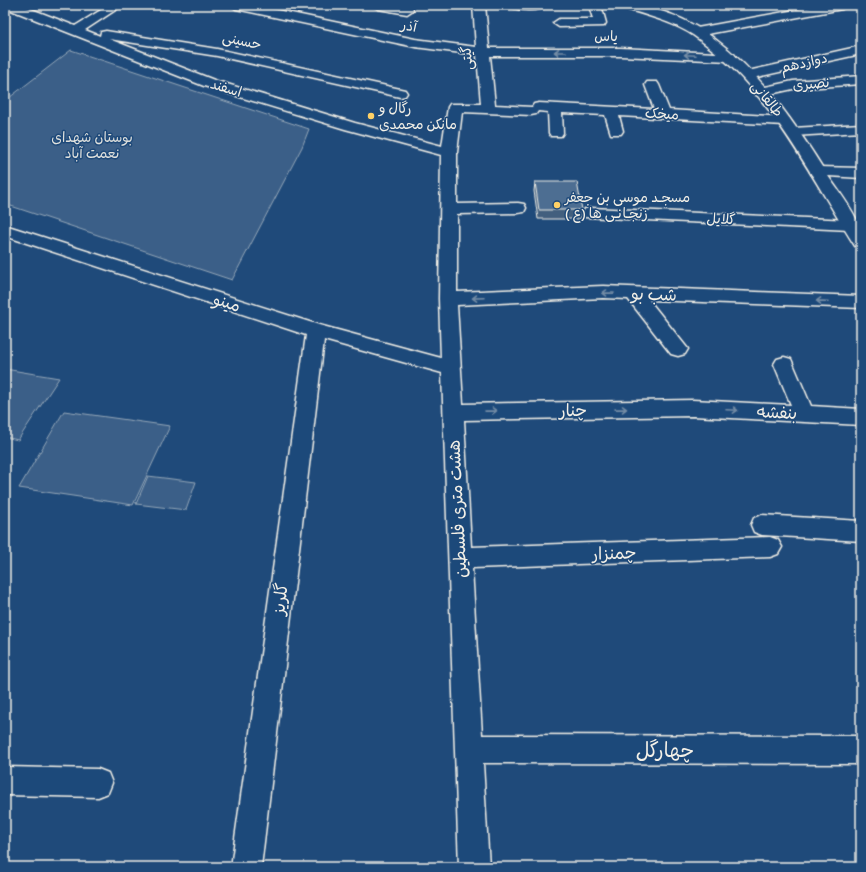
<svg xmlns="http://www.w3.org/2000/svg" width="866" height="872" viewBox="0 0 866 872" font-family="Itim,'Playpen Sans Arabic',sans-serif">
	<rect width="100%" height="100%" fill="#1f4a7a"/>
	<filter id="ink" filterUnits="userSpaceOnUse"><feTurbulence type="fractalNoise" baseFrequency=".025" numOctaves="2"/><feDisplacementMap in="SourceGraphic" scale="8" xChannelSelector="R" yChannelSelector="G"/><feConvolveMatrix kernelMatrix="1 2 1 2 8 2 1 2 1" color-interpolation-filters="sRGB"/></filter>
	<g filter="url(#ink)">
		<g fill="#3a5f88" stroke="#97a8b8">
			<polygon points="71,50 309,129 302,147 232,280 5,204 5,101"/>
			<polygon points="5,369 59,378 18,440 5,437"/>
			<polygon points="64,411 170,426 133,505 19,488"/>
			<polygon points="148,476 196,482 186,510 136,504"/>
		</g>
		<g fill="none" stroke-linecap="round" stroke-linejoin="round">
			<g stroke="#f4f1e8" stroke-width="3">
				<g id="minor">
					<polygon points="5,5 21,5 75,26 109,5 123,5 85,30 100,36 101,32 106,31 217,49 405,90 407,93 405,96 400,97 217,56 109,39 214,80 355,123 442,146 448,107 450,104 481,104 477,55 415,47 236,9 230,5 253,5 415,39 476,47 473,5 485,5 489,48 621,48 734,54 736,57 734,60 729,61 621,56 490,56 495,105 532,107 534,104 539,103 654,109 645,85 647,82 657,82 659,85 669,110 784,117 789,118 791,121 789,124 784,125 619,116 623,131 621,134 611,134 605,115 562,113 563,133 561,136 551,136 549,133 548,112 538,111 536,114 531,115 462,112 457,152 457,204 518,203 524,204 526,208 524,212 518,213 457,214 457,292 603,286 861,296 861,308 649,300 688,349 685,354 678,356 671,354 628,299 603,298 457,305 463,404 693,400 791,405 774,364 777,359 784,357 791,359 811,406 861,409 861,425 693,416 464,420 471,547 770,537 778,540 782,547 778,554 770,557 472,568 482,735 861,736 861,764 483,763 489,867 459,867 442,373 324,340 261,867 231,867 306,335 5,236 5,225 319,325 441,358 439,299 441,155 345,129 204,86 6,8"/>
					<polygon points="372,5 412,5 413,10 407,14 378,9"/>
					<path d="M 509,5 L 545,5 L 546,6 C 542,12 513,11 509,5 Z"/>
					<polygon points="589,5 601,5 606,23 604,26 559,27 553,23 559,19 593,19"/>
					<polygon points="822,5 848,5 842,9 697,36 691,32 697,28"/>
					<polygon points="861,46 861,54 748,79 743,78 741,75 743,72 748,71"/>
					<polygon points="861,76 861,84 793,89 761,96 756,95 754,92 756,89 793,81"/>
					<polygon points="861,124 861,132 793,136 788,135 786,132 788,129 793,128"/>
					<polygon points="818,167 861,168 861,178 812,175 810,172 812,169"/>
					<polygon points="591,208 850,220 856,221 858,225 856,229 850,230 585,217 583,213 585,209"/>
					<polygon points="762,515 861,521 861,541 762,535 754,532 751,525 754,518"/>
					<polygon points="5,767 98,769 108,773 112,783 108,793 98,797 5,795"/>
				</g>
			</g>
			<g stroke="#f4f1e8" stroke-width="3">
				<path id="tertiary" d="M 621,5 C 715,5 781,101 826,173 C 837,189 853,209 860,227 C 863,232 861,242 861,248 L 855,246 C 808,172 768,86 693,35 C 673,22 646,15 623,8 Z"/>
			</g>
			<use href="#minor" fill="#1f4a7a" fill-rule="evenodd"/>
			<use href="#tertiary" fill="#1f4a7a" fill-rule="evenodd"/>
		</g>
		<polygon fill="#425f7e" stroke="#f4f1e8" points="535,182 582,210 581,219 538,219 534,191"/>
		<polygon fill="#4d6e92" stroke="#f4f1e8" points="535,182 577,182 582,210 539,210"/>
		<defs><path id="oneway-shaft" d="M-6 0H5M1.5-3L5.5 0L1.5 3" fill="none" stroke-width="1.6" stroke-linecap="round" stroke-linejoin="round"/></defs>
		<g stroke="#748da6">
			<use href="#oneway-shaft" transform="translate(560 52) rotate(180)"/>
			<use href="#oneway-shaft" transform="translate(690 55) rotate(-177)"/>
			<use href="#oneway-shaft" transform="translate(608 293) rotate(-179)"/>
			<use href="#oneway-shaft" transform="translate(478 298) rotate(178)"/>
			<use href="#oneway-shaft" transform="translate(822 301) rotate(-178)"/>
			<use href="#oneway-shaft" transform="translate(621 409) rotate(-1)"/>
			<use href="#oneway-shaft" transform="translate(732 410) rotate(3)"/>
			<use href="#oneway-shaft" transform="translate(491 411) rotate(-1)"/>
		</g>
	</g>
	<g fill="#ffd166" stroke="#1f4a7a" stroke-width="1.5">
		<circle cx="371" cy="116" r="4"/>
		<circle cx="557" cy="205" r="4"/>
	</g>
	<g text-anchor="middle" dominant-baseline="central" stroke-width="3" stroke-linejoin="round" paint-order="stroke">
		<g font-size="14" fill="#f4f1e8" stroke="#1f4a7a">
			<text transform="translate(409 26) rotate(11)">آذر</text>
			<text x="606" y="36">یاس</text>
			<text transform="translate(242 41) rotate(12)">حسینی</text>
			<text transform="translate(467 58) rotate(-95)">گیتی</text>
			<text transform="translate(804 63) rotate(-13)">دوازدهم</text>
			<text transform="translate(811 84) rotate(-5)">نصیری</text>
			<text transform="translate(226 88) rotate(17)">اسفند</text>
			<text transform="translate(767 99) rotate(51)">طالقانی</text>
			<text transform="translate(662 114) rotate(3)">میخک</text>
			<text transform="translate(721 219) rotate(3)">گلایل</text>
		</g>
		<g font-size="14" fill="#f4f1e8" stroke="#1f4a7a" text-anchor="start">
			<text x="379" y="108">رگال و<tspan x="379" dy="16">مانکن محمدی</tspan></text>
			<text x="565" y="197">مسجـد موسی بن جعفر<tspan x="565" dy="16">( ع) زنجـانـی ها</tspan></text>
		</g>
		<g font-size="14" fill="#e1e2de" stroke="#1f4a7a">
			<text x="92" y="137">بوستان شهدای<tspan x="92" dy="16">نعمت آباد</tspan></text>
		</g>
		<g font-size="17" fill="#f4f1e8" stroke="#1f4a7a">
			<text transform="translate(654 294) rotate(2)">شب بو</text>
			<text transform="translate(227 302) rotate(18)">مینو</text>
			<text transform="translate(573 410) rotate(-1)">چنار</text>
			<text transform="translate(777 412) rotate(3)">بنفشه</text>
			<text transform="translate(457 509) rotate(-93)">هشت متری فلسطین</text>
			<text transform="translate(614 553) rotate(-2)">چمنزار</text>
			<text transform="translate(280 599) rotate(-83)">گلریز</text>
		</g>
		<g font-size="20" fill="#f4f1e8" stroke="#1f4a7a">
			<text x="665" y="750">چهارگل</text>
		</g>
	</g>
	<rect width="866" height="872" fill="none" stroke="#1f4a7a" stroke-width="20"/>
	<rect x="10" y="10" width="846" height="852" fill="none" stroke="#f4f1e8" stroke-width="1.5" filter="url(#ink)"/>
</svg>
